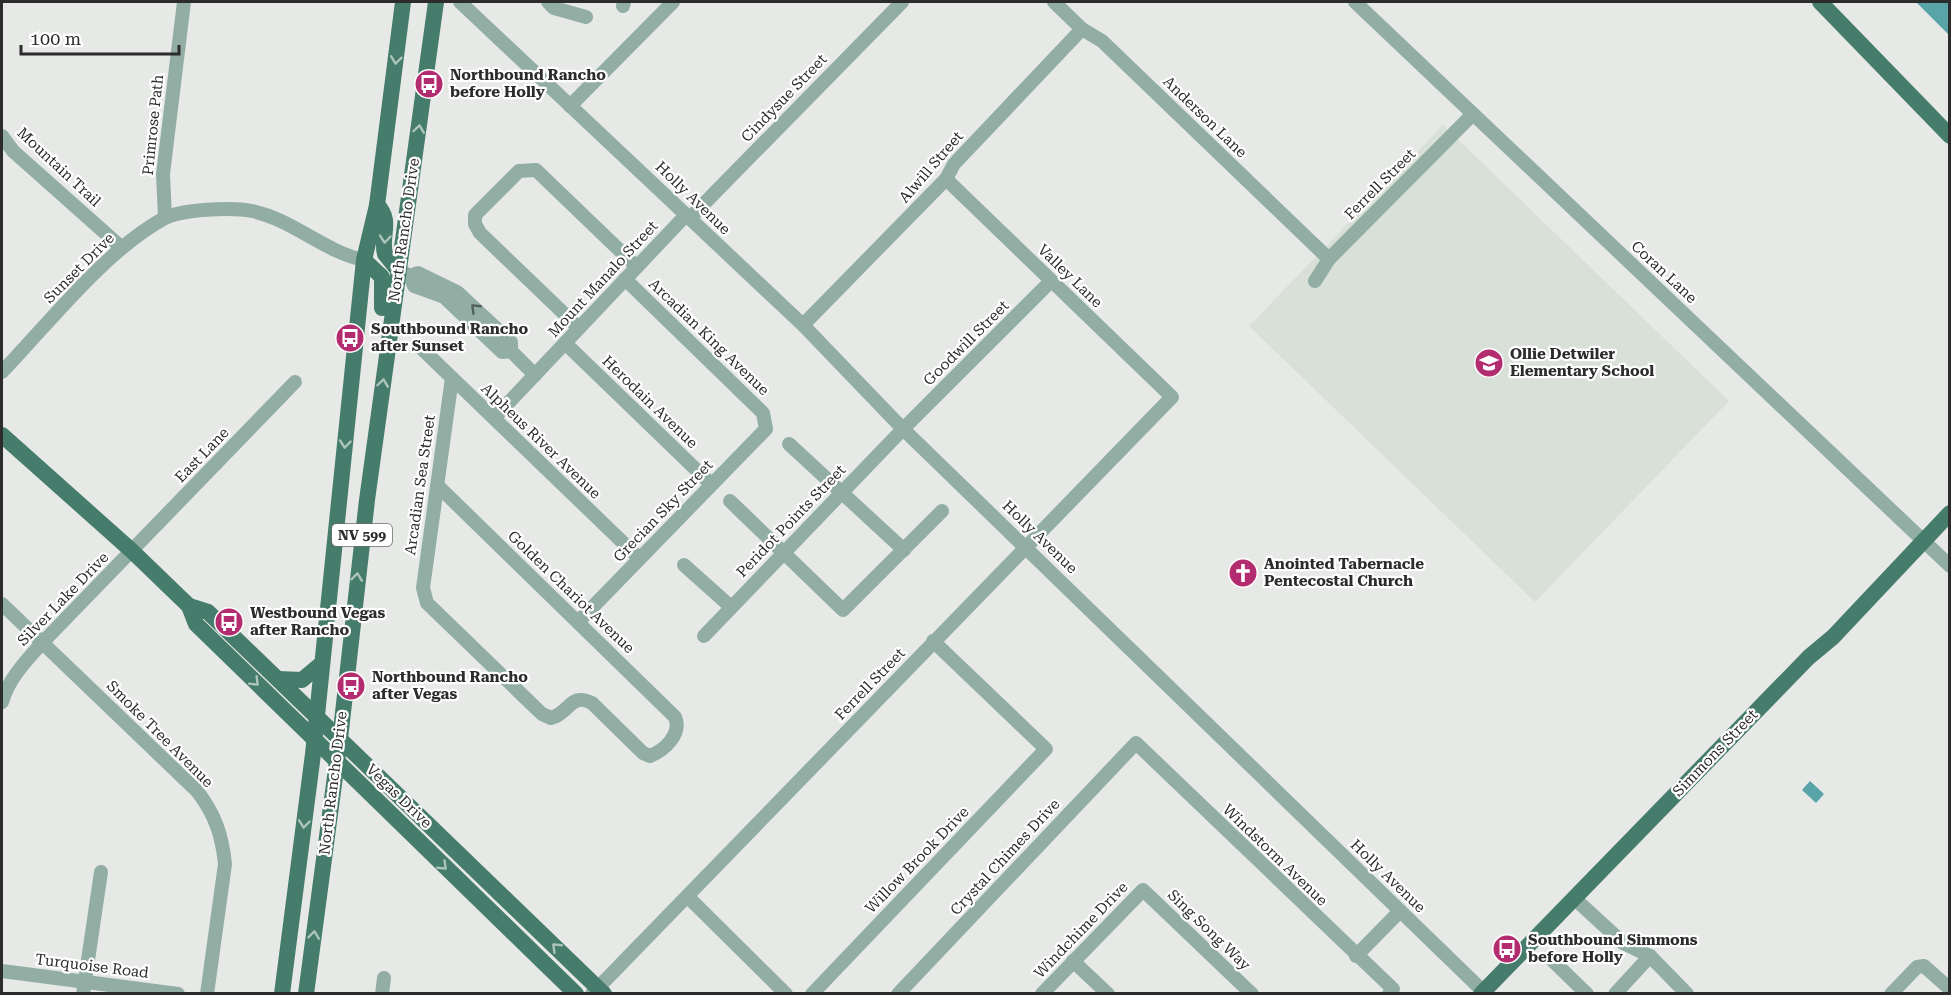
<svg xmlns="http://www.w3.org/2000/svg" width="1951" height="995" viewBox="0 0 1951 995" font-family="'Roboto Serif',serif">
	<rect width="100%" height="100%" fill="#e7e9e7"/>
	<polygon fill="#d8e0d7" points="1443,125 1729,401 1535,602 1249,326"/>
	<g fill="#58a4a9">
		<polygon points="1916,2 1949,2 1949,35"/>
		<polygon points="1810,781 1824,794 1816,803 1802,790"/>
	</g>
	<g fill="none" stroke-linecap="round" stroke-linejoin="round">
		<g stroke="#92aea4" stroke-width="14">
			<polyline points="460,2 803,325 903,429 1486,994"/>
			<polyline points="548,2 554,8 586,17"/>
			<polyline points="1054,2 1082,29 1102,41 1329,259"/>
			<polyline points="1355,2 1950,566"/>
			<polyline points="623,6 624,2"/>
			<polyline points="570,106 673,2"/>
			<polyline points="2,136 13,151 121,247"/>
			<polyline points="165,217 163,174 184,2"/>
			<polyline points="690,218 902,2"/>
			<polyline points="398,270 410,276 414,286 444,297 502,352 511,351 535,375"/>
			<polyline points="410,276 418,273 457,292 511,342 511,351"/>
			<polyline points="1315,281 1329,259 1473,114"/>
			<polyline points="803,325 946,179 954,164 1082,29"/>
			<polyline points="579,328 480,233 475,224 475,215 519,171 536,170 637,267"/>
			<polyline points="565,343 711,484"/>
			<polyline points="420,347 639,558"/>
			<path d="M 2,372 C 48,324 105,251 163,219 C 181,209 232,207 252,211 C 294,220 324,252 364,260"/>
			<polyline points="494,418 686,215"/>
			<polyline points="789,444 904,550"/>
			<path d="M 437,485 L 675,717 C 682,734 665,750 650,756 L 643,753 L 592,703 C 570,692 570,713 551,718 L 542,714 L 427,603 L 423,588 L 452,378"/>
			<polyline points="730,501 843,610 942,511"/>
			<polyline points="684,565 731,607"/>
			<path d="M 2,604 L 197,791 C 215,814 222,835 225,864 L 207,994"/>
			<polyline points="579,621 766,429 763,413 625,279"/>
			<polyline points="704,636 903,429 1051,281"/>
			<path d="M 2,702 C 9,678 26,661 43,642 L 295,382"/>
			<polyline points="688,897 786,994"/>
			<polyline points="1574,898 1623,943 1650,956 1687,994"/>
			<polyline points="1356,956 1400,911"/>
			<polyline points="1551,959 1587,994"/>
			<polyline points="1073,961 1108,994"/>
			<polyline points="2,971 178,994"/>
			<polyline points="83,994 101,872"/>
			<polyline points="382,994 384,978"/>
			<polyline points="592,994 1172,397 946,179"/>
			<polyline points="812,994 1046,749 933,641"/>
			<polyline points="898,994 1136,743 1393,989 1389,994"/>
			<polyline points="1042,994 1143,890 1252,994"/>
			<polyline points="1615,994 1650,956"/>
			<polyline points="1891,994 1917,967 1924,966 1950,989"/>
		</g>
		<g stroke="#467c6b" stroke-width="16">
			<polyline points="1820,2 1950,136"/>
			<path d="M 377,205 C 393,221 380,236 385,254 L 398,270"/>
			<polyline points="364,260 382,277 382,308"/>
			<polyline points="2,435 132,551 189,606 196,624 576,994"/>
			<polyline points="189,606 208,612 604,994"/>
			<polyline points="278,679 302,680 321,664"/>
			<polyline points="282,994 313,754 364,260 377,205 403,2"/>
			<polyline points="306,994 340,739 367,500 436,2"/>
			<polyline points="1481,994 1809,657 1833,637 1950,513"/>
		</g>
	</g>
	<defs><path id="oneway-chevron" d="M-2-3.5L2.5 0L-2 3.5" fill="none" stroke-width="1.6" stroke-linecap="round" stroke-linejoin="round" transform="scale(1.5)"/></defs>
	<g stroke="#acc4bc">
		<use href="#oneway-chevron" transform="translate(396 60) rotate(97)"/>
		<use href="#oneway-chevron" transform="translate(419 129) rotate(-82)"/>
		<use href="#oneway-chevron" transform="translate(385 239) rotate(95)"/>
		<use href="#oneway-chevron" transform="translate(383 383) rotate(-82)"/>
		<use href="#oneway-chevron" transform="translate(345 444) rotate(96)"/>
		<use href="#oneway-chevron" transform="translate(357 577) rotate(-83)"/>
		<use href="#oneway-chevron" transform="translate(255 682) rotate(45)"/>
		<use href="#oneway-chevron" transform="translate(304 824) rotate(97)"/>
		<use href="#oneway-chevron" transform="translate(443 866) rotate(44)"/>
		<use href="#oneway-chevron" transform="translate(314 935) rotate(-83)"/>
		<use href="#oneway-chevron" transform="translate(556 947) rotate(-136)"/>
	</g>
	<use stroke="#54605b" href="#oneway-chevron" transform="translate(475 308) rotate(-136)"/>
	<defs>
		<g id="bus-disc" transform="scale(1.5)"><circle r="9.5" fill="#b32c6f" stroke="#fff"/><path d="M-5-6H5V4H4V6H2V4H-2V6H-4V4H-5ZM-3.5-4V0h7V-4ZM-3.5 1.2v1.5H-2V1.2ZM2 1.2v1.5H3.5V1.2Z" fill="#fff"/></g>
		<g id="school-disc" transform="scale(1.5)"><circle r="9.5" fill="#b32c6f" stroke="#fff"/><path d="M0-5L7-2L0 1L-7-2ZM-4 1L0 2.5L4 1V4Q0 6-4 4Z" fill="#fff"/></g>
		<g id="church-disc" transform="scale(1.5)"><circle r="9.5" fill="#b32c6f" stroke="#fff"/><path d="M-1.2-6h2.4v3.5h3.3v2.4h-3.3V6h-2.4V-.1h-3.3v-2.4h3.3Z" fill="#fff"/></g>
	</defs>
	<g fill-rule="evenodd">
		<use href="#bus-disc" x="429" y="84"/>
		<use href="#bus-disc" x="350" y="338"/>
		<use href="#school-disc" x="1489" y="363"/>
		<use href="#church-disc" x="1243" y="573"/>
		<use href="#bus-disc" x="229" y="622"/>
		<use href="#bus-disc" x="351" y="686"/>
		<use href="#bus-disc" x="1507" y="949"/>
	</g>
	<g text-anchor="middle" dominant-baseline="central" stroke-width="4.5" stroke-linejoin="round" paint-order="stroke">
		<rect fill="#fff" stroke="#6b6b6b" stroke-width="1.5" x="332" y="524" width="60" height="22" rx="4.5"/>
		<g font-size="14" font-weight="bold" fill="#2b2c2b">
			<text x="362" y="535">NV 599</text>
		</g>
		<g font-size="15" font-weight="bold" fill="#2b2c2b" stroke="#fff" text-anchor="start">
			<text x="450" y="75">Northbound Rancho<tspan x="450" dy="17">before Holly</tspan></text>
			<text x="371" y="329">Southbound Rancho<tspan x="371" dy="17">after Sunset</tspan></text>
			<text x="1510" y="354">Ollie Detwiler<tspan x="1510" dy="17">Elementary School</tspan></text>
			<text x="1264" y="564">Anointed Tabernacle<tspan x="1264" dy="17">Pentecostal Church</tspan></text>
			<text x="250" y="613">Westbound Vegas<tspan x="250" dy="17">after Rancho</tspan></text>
			<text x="372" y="677">Northbound Rancho<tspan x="372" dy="17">after Vegas</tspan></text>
			<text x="1528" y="940">Southbound Simmons<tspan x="1528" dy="17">before Holly</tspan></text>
		</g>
		<g font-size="15" fill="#2b2c2b" stroke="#fff">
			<text transform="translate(784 98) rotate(-46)">Cindysue Street</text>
			<text transform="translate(1205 117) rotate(44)">Anderson Lane</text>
			<text transform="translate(153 125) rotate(-84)">Primrose Path</text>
			<text transform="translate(59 167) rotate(43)">Mountain Trail</text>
			<text transform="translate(931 167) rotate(-49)">Alwill Street</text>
			<text transform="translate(1380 184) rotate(-45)">Ferrell Street</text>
			<text transform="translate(693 198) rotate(44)">Holly Avenue</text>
			<text transform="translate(404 230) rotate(-82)">North Rancho Drive</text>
			<text transform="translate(79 268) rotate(-45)">Sunset Drive</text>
			<text transform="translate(1664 272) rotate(43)">Coran Lane</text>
			<text transform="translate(1070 276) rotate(44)">Valley Lane</text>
			<text transform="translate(603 279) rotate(-47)">Mount Manalo Street</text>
			<text transform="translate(709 337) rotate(44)">Arcadian King Avenue</text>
			<text transform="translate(966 343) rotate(-45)">Goodwill Street</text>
			<text transform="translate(650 402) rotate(44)">Herodain Avenue</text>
			<text transform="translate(541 441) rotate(44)">Alpheus River Avenue</text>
			<text transform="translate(202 455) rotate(-46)">East Lane</text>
			<text transform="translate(420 485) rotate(-82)">Arcadian Sea Street</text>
			<text transform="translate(663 511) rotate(-46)">Grecian Sky Street</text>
			<text transform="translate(791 521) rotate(-46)">Peridot Points Street</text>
			<text transform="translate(1040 537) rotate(44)">Holly Avenue</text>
			<text transform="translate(571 592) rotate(44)">Golden Chariot Avenue</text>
			<text transform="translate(63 599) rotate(-46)">Silver Lake Drive</text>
			<text transform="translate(870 684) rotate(-46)">Ferrell Street</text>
			<text transform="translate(160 734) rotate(45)">Smoke Tree Avenue</text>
			<text transform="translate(1715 753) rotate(-46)">Simmons Street</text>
			<text transform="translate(333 783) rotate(-83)">North Rancho Drive</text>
			<text transform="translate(399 796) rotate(44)">Vegas Drive</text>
			<text transform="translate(1275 855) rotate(44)">Windstorm Avenue</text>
			<text transform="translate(1005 857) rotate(-47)">Crystal Chimes Drive</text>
			<text transform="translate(917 860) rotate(-46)">Willow Brook Drive</text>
			<text transform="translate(1388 876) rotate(44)">Holly Avenue</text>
			<text transform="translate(1081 930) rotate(-46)">Windchime Drive</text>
			<text transform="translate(1209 930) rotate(44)">Sing Song Way</text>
			<text transform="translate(92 966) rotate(7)">Turquoise Road</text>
		</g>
	</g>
	<rect width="1951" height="995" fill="none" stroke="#2b2c2b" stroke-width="6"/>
	<path d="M21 45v9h158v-9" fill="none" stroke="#2b2c2b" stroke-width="3"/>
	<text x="30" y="45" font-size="18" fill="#2b2c2b" stroke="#ffffff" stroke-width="4.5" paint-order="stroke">100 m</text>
</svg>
